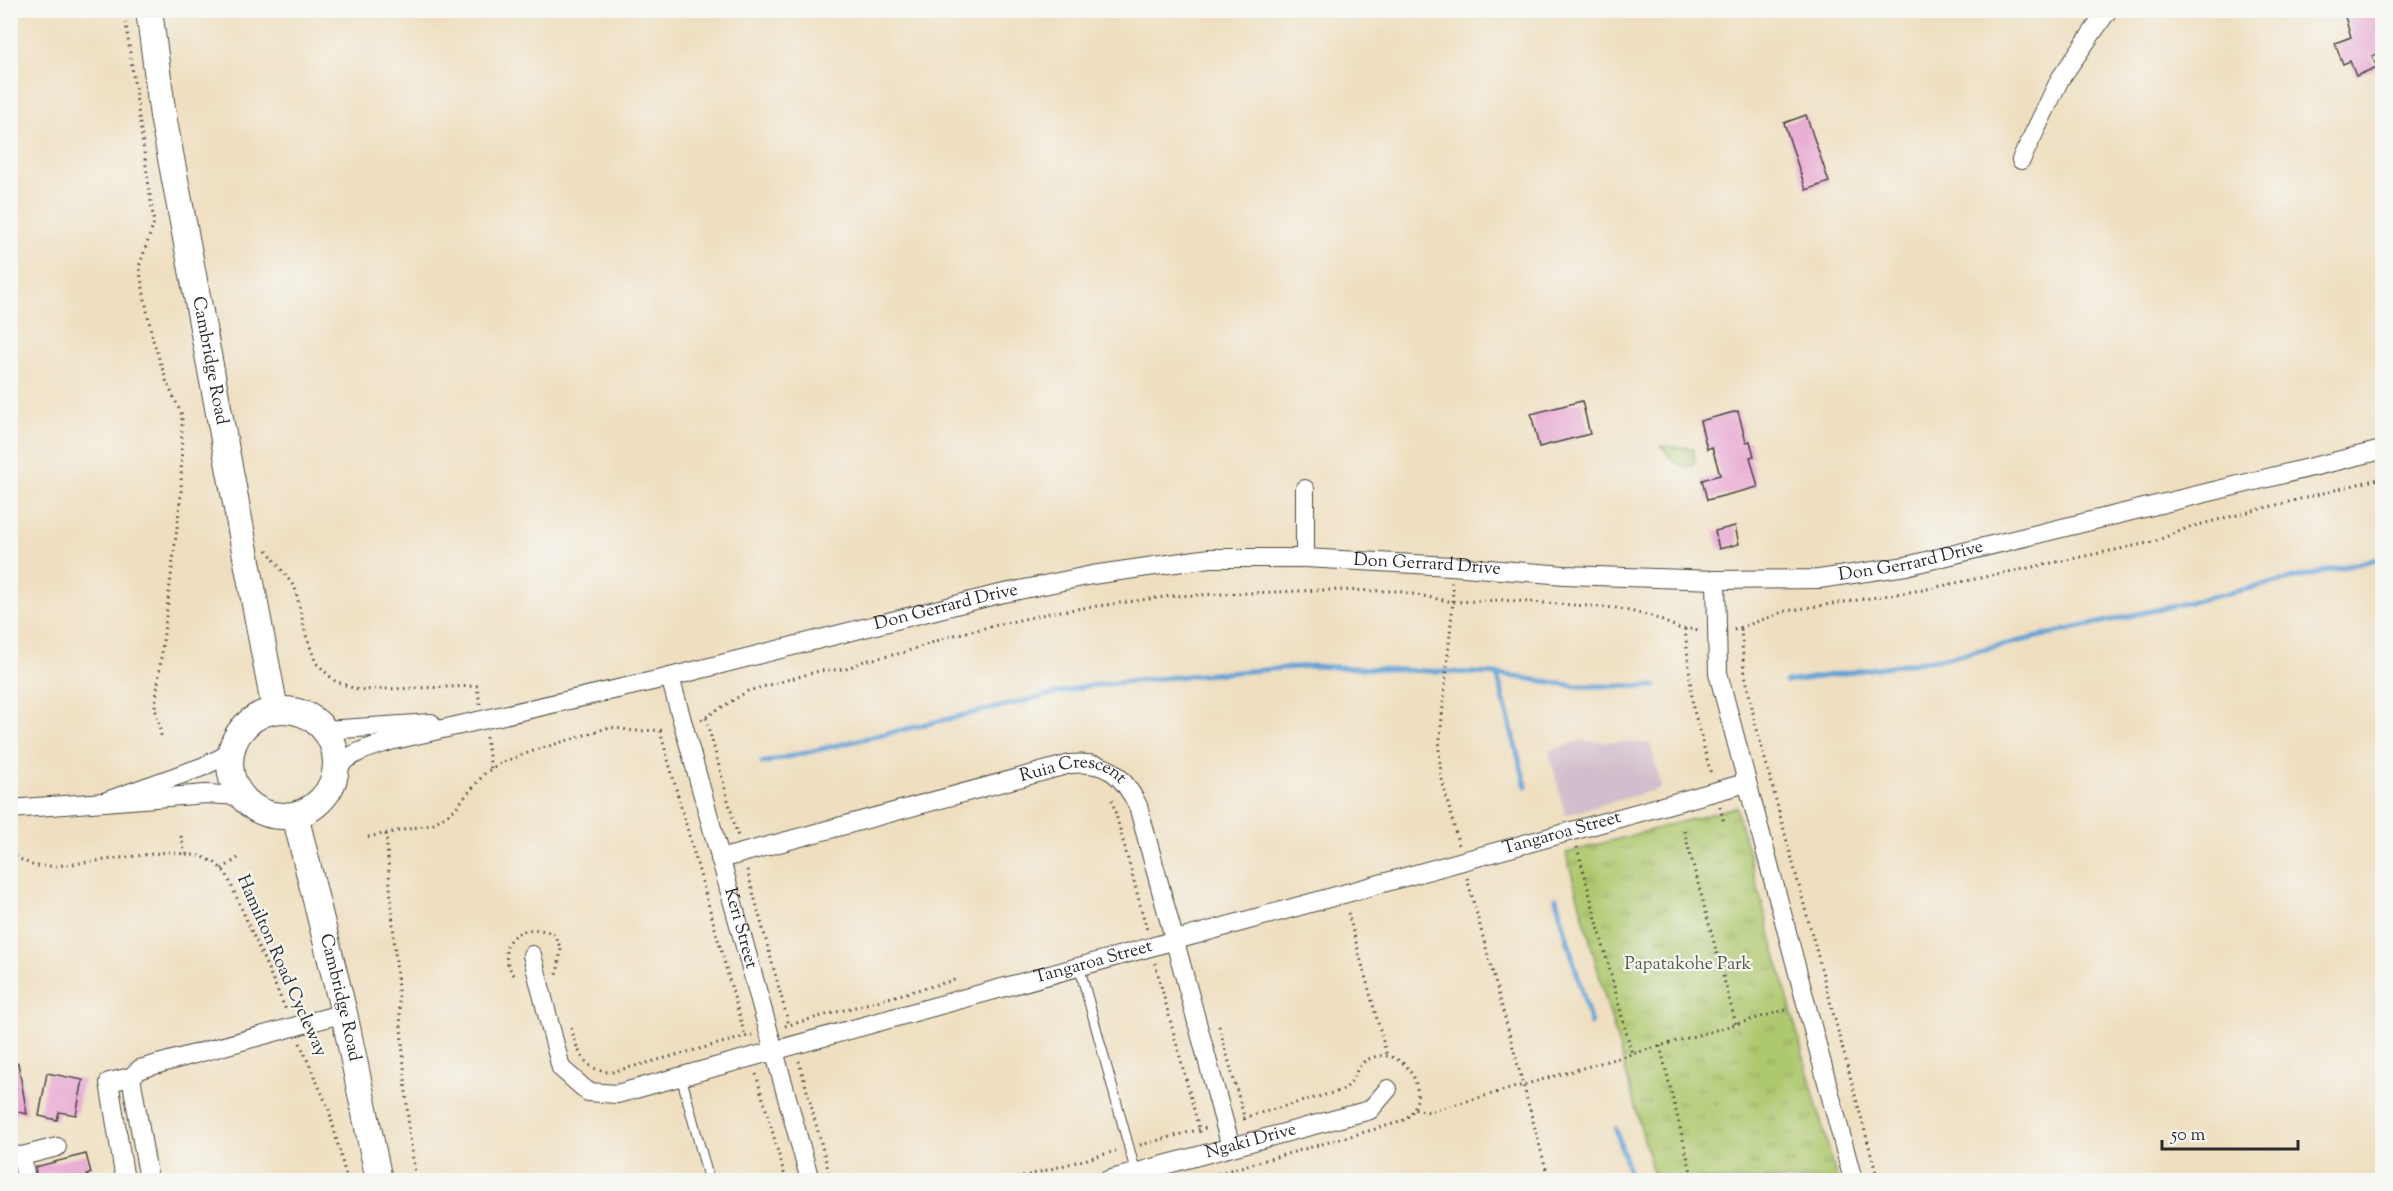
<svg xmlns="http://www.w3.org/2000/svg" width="2393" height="1191" viewBox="0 0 2393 1191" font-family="'Sorts Mill Goudy',serif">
	<defs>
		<pattern id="grass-tufts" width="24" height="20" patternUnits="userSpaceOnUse" patternTransform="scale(1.5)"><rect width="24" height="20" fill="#aec86e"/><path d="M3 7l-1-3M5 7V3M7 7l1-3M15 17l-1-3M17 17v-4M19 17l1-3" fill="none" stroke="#8ea35b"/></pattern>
	</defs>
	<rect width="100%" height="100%" fill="#f6f6f2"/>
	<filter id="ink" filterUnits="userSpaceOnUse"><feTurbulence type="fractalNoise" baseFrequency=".0167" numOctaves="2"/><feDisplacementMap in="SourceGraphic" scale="12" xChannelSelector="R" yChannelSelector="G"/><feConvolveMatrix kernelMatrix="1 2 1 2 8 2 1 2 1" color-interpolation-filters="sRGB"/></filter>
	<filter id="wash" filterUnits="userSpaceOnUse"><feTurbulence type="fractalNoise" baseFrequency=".008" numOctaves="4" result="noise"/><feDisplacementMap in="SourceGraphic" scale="24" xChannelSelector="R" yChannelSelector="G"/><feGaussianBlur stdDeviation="1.35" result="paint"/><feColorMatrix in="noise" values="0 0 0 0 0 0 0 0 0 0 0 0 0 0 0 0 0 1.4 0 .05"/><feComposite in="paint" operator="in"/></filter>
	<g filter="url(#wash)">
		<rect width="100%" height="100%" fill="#efdfc0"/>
		<polygon fill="#d1bdcb" points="1578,741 1650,743 1662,788 1565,815 1549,751"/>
		<g fill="url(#grass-tufts)" stroke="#6c7a4c" stroke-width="1.5">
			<path d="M 1661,446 L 1693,448 L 1695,460 L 1692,466 C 1677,469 1670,456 1661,446 Z"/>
			<polygon points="1736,807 1837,1180 1655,1180 1566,853"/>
		</g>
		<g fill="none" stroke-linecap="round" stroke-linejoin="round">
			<g stroke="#63a1d4" stroke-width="5">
				<polyline points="1497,674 1526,786"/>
				<polyline points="1786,682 1950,657 2382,558"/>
				<polyline points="762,763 1087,686 1163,678 1310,666 1497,674 1576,686 1655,686"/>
				<polyline points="1556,898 1591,1024"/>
				<polyline points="1616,1129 1631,1180"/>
			</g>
		</g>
		<g id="blocks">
			<g fill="#e6a0cf">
				<polygon points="2343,10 2382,10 2382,52 2372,56 2377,67 2356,76 2350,61 2343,64 2335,43 2351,37"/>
				<polygon points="1806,115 1829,182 1806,190 1784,123"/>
				<polygon points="1582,401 1590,434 1539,447 1531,414"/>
				<polygon points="1738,411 1746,442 1750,441 1754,456 1750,457 1758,487 1707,500 1702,480 1720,475 1712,447 1707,449 1700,421"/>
				<polygon points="1735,526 1739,544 1719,549 1715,531"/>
				<polygon points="18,1063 27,1114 10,1110 10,1064"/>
				<polygon points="47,1073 83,1080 76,1115 59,1112 57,1120 39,1116"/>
				<polygon points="86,1154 91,1173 87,1175 88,1180 37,1180 35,1167"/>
			</g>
		</g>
	</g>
	<g filter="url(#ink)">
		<use href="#blocks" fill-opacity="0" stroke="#484641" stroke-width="1.5"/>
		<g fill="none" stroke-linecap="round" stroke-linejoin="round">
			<g stroke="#484641" stroke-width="11">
				<g id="lane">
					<polyline points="1079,966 1136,1173"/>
					<polyline points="681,1076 709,1180"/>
				</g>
			</g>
			<g stroke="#484641" stroke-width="20">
				<g id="street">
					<polyline points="2021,160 2060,79 2108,10"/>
					<polyline points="1305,558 1305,489"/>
					<polyline points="1716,580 1718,673 1853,1180"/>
					<path id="s1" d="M 670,677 L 810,1180"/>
					<polyline points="326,730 431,723"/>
					<polyline points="231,753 202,767 104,802 206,794 241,796"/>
					<path id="s2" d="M 336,768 C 351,752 370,748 390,741 L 670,677 L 995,595 L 1092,575 L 1210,558 L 1305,558 L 1451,566 L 1565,575 L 1716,580 L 1819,579 L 1906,566 L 2382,450"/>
					<polyline points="10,809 104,802"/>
					<path id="s3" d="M 720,859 L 1070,764 C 1107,760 1123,775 1138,806 L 1231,1147"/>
					<path id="s4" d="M 532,955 L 561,1068 L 588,1092 L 617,1094 L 1746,783"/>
					<polyline points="131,1077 149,1180"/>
					<polyline points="10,1155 22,1156 57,1147"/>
					<polyline points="22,1156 26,1180"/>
					<polyline points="125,1180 109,1082 131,1077 140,1069 344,1013"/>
					<path id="s5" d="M 1108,1180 L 1370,1110 L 1388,1089"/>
				</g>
			</g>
			<g stroke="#484641" stroke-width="28">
				<g id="secondary">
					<path id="s6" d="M 149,10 L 163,116 L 275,710"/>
					<circle cx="283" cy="763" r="53"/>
					<path id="s7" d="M 295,815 L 344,1013 L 379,1180"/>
				</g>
			</g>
			<g stroke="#484641" stroke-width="3" stroke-dasharray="1.5 4.5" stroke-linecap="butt">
				<polyline points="124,10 154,223 139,267 152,337 167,383 182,415 181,495 155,707 162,740"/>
				<polyline points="267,550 295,588 306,635 316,663 335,681 358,690 477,686 480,704"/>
				<polyline points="1452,582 1453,602 1439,749 1441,776 1459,846"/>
				<polyline points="1685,629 1693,707 1711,774"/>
				<polyline points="1741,629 1744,669 1755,722 1878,1180"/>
				<polyline points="1734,630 1786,611 1922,590 2153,542 2190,527 2382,478"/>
				<polyline points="706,718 738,837"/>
				<polyline points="701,720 748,691 819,671 846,669 864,661 902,653 954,635 1054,612 1171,596 1325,590 1397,591 1453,602 1502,600 1616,608 1651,616 1679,628 1701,630"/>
				<polyline points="660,731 745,1036"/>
				<polyline points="486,737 491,769"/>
				<polyline points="1112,800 1147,930"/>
				<polyline points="1720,807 1724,823"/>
				<polyline points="1684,831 1736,1024"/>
				<polyline points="386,834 409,1131 416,1180"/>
				<polyline points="181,836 185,854"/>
				<polyline points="368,837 433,824 454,810 485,773 503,762 533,751 610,727 634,731 666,730"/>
				<polyline points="1577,847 1632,1054"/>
				<polyline points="10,854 34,866 56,866 168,852 201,856 214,862 226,873 286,1010"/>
				<polyline points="222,869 238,858"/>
				<polyline points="747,870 789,1025"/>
				<polyline points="1467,878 1549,1180"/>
				<polyline points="1348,913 1387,1056"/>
				<polyline points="1155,963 1201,1136"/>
				<path d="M 514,975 C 491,942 521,920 554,934 L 561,949 L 557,976"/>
				<polyline points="785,1026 958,979"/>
				<polyline points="1219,1026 1246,1124"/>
				<path d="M 571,1028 C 578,1052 584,1072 612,1072 L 752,1035"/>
				<polyline points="300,1043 329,1110 347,1180"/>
				<polyline points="1660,1046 1693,1180"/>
				<polyline points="799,1061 831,1180"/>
				<polyline points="756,1074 786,1180"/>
				<polyline points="1415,1109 1429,1112 1789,1009"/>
				<polyline points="1140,1145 1209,1127"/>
				<polyline points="1011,1180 1116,1151"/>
				<path d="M 1195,1180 L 1400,1122 C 1439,1102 1406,1037 1365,1061 C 1355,1068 1354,1083 1343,1090 L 1242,1118"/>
			</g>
			<use href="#lane" stroke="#fff" stroke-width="9"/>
			<use href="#street" stroke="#fff" stroke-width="18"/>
			<use href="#secondary" stroke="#fff" stroke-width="26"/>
		</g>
	</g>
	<g text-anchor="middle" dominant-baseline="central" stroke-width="4.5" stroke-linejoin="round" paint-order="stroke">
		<g font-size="18" fill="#2b2b2b" stroke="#f6f6f2">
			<text stroke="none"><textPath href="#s6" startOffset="356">Cambridge Road</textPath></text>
			<text stroke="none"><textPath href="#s2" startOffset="1605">Don Gerrard Drive</textPath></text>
			<text stroke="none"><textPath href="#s2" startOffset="1119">Don Gerrard Drive</textPath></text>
			<text stroke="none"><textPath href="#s2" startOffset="633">Don Gerrard Drive</textPath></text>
			<text stroke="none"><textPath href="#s3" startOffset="366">Ruia Crescent</textPath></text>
			<text stroke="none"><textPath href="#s4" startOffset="1162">Tangaroa Street</textPath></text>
			<text stroke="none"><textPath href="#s1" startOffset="261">Keri Street</textPath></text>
			<text stroke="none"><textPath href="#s4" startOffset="676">Tangaroa Street</textPath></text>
			<text transform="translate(281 966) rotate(66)">Hamilton Road Cycleway</text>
			<text stroke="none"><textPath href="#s7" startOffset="188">Cambridge Road</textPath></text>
			<text stroke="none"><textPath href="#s5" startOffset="148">Ngaki Drive</textPath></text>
		</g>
		<g font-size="18" fill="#525a3f" stroke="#f6f6f2">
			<text x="1688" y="965">Papatakohe Park</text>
		</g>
	</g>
	<rect width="2393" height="1191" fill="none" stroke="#f6f6f2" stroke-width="36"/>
	<path d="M2162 1140v9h136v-9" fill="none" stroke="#2b2b2b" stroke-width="3"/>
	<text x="2171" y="1140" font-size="18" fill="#2b2b2b" stroke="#f6f6f2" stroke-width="4.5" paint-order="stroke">50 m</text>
</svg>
